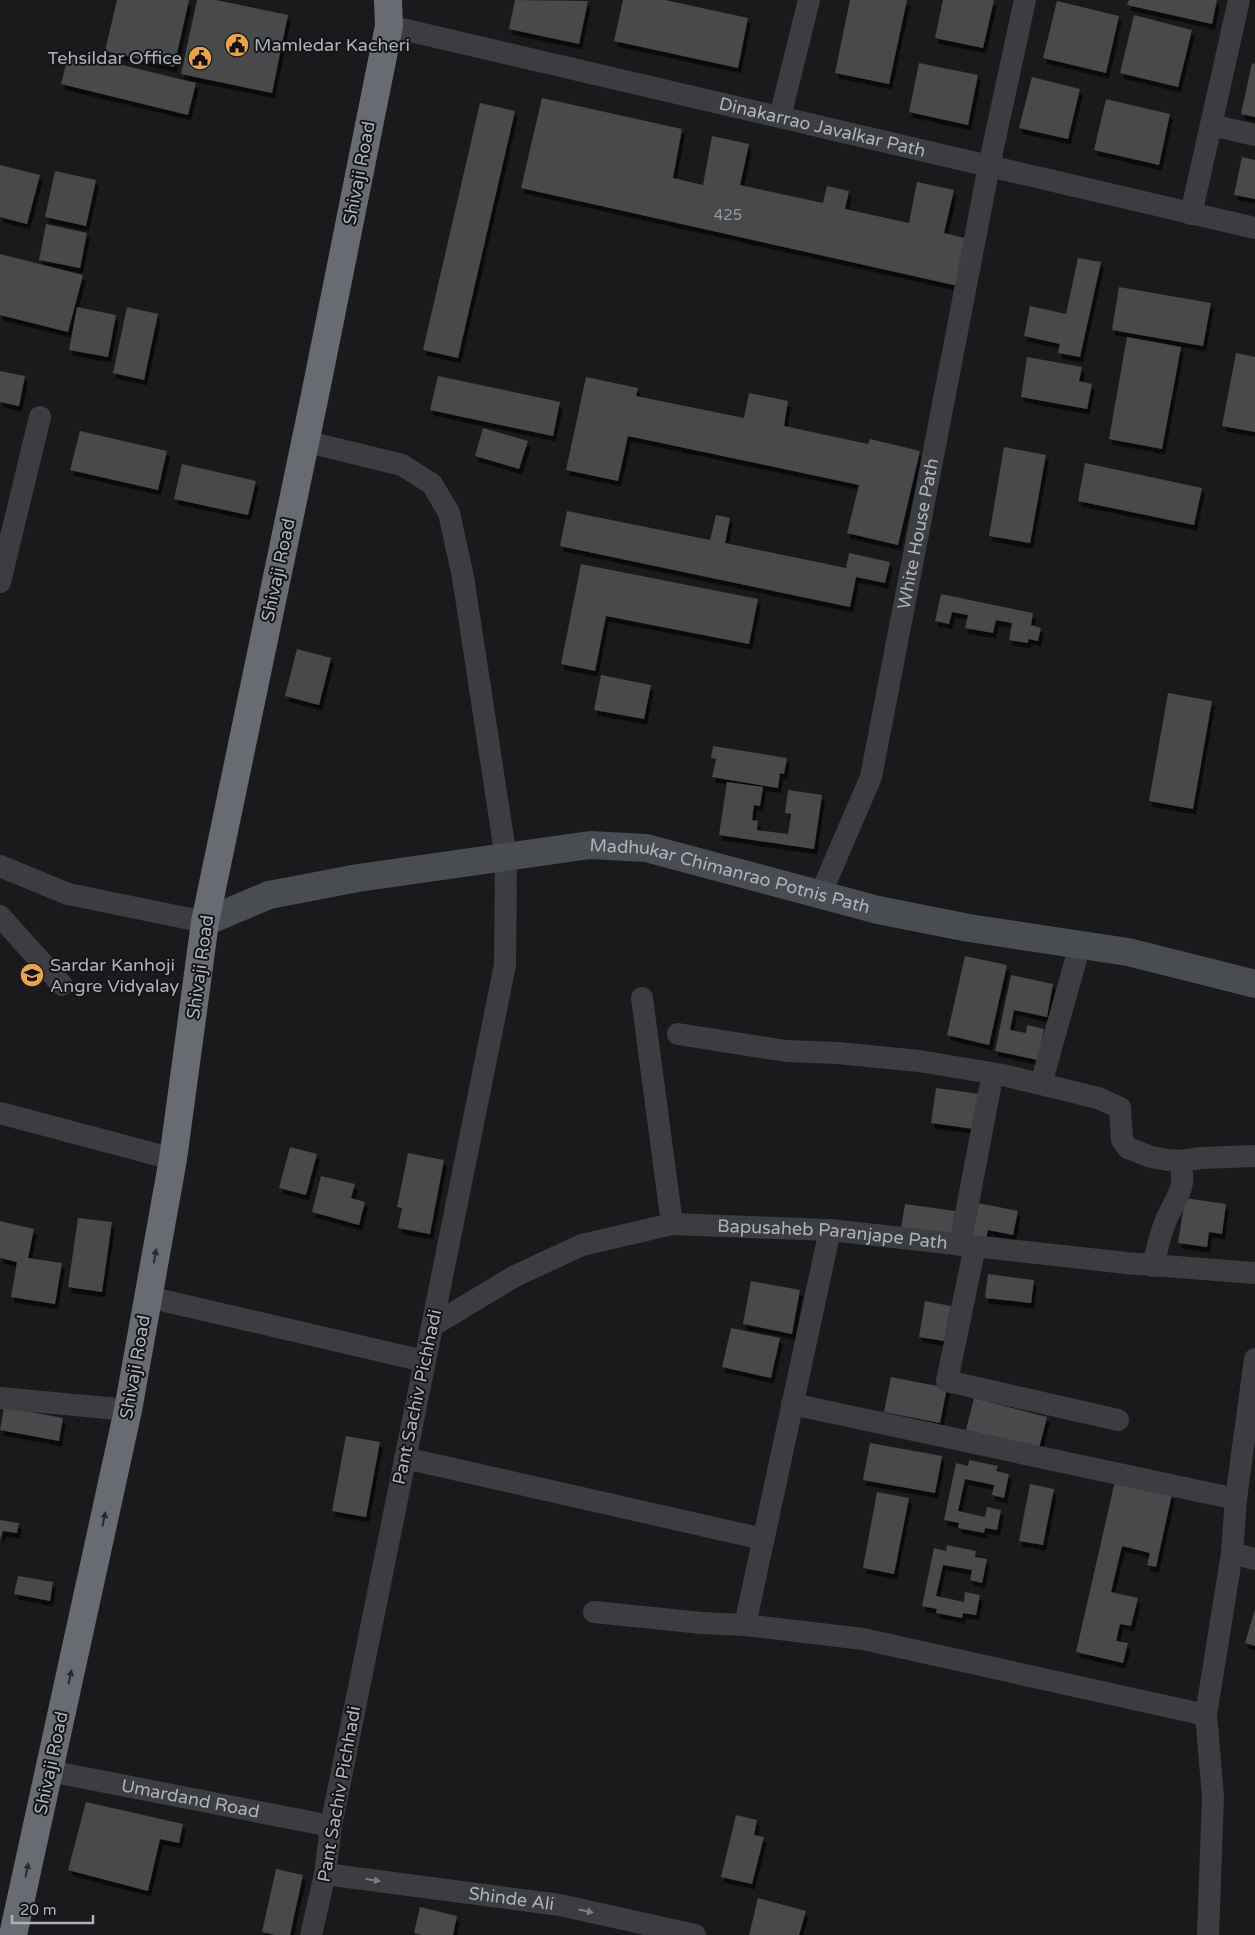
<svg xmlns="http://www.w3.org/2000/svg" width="1255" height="1935" viewBox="0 0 1255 1935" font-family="'Varela Round',sans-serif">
	<defs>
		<filter id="shadow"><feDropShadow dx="3" dy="5.5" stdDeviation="0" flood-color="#0009"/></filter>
	</defs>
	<rect width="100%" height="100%" fill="#1a1a1c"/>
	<g fill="#47484c" filter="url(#shadow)">
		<polygon points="117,0 189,0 174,67 105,51"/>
		<polygon points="197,0 216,0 288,15 272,93 181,74"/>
		<polygon points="515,0 588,1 579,44 509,29"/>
		<polygon points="623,0 665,0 748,18 738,68 614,41"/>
		<polygon points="850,0 907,0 889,84 835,73"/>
		<polygon points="943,0 994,0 983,48 935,38"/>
		<polygon points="1129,0 1217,0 1212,24 1127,5"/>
		<polygon points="1057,1 1119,16 1106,73 1043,58"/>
		<polygon points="1134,15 1192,30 1178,87 1120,73"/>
		<polygon points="69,52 196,83 188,115 61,84"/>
		<polygon points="919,63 978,75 968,125 909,112"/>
		<polygon points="1252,63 1255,64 1255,117 1241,114"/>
		<polygon points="1032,77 1080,89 1068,139 1019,128"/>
		<polygon points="542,98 682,129 673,178 703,185 712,136 749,144 740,185 823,203 827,186 849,191 845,209 909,223 917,182 954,190 944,233 969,239 958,286 521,188"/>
		<polygon points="1106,99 1170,114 1159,165 1094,150"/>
		<polygon points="480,103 515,111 458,358 423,350"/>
		<polygon points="1242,157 1255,160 1255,199 1234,195"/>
		<polygon points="0,165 40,175 27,224 0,217"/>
		<polygon points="55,171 96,180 86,226 45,217"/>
		<polygon points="46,224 87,233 80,268 39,260"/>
		<polygon points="0,254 83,275 68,332 0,315"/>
		<polygon points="1078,258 1101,262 1080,357 1058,353 1060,344 1024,336 1030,306 1066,314"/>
		<polygon points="1119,287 1211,303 1203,346 1112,330"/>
		<polygon points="77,307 116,315 108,357 69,350"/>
		<polygon points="127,307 158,314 144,380 113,373"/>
		<polygon points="1127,337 1181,347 1162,449 1109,439"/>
		<polygon points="1236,353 1255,357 1255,432 1222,426"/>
		<polygon points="1027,357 1082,367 1079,381 1092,384 1087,409 1021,397"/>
		<polygon points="0,371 25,376 19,406 0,402"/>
		<polygon points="438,376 560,402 553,436 430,410"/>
		<polygon points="586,377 638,388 636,396 744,418 749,393 788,401 784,426 868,444 870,439 920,451 898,545 847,533 859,485 628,436 618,481 566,470"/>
		<polygon points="483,428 528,441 519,469 475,456"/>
		<polygon points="80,431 167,451 158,490 70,470"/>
		<polygon points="1004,447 1046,455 1030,543 989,536"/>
		<polygon points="1085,463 1202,488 1194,525 1078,501"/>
		<polygon points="182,464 256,481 248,515 174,499"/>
		<polygon points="567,511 710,540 716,515 730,518 725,543 846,568 849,553 890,562 885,583 856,577 850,607 560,546"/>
		<polygon points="581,564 758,599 749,644 606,616 595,671 561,664"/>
		<polygon points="941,594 1033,613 1031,625 1041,628 1038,641 1028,639 1028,643 1009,640 1012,623 996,620 993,633 965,628 968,615 952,612 949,624 935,621"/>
		<polygon points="297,649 331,658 319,705 285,696"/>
		<polygon points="601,675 651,685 644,719 594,710"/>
		<polygon points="1168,693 1212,701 1193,809 1149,801"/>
		<polygon points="713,746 787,758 784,774 780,773 778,788 712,777 716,759 711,758"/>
		<polygon points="727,782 763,787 760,806 754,805 752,820 758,821 757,830 788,834 791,814 785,813 788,790 822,795 814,849 719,835"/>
		<polygon points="965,956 1007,965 989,1045 947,1035"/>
		<polygon points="1011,975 1053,984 1047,1017 1014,1010 1010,1030 1026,1033 1027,1025 1044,1029 1038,1060 995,1051"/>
		<polygon points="936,1088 980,1094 974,1129 931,1123"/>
		<polygon points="290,1147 317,1154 306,1195 279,1188"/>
		<polygon points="408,1153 444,1160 430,1234 398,1228 402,1208 397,1207"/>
		<polygon points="321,1176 355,1184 351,1198 365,1202 359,1225 312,1212"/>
		<polygon points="1185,1198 1226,1204 1222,1234 1209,1232 1207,1247 1178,1243"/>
		<polygon points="978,1203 1018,1211 1013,1235 988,1230 986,1238 972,1235"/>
		<polygon points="905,1204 955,1211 951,1237 901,1229"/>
		<polygon points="78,1218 112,1222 102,1292 68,1287"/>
		<polygon points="0,1221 34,1229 28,1258 62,1263 55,1304 11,1297 17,1262 0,1258"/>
		<polygon points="988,1274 1034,1280 1031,1303 985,1298"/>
		<polygon points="751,1281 800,1290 792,1334 743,1324"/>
		<polygon points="925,1301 951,1306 944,1341 919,1337"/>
		<polygon points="731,1328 780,1338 771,1378 722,1367"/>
		<polygon points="891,1377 947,1388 940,1423 884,1412"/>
		<polygon points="974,1398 1047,1417 1039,1448 966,1430"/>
		<polygon points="4,1407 63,1418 59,1441 0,1430"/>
		<polygon points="346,1436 380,1442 366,1517 332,1511"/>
		<polygon points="870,1443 942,1456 935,1493 863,1480"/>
		<polygon points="969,1460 998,1466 996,1471 1009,1474 1004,1498 992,1495 994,1485 965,1479 958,1511 985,1517 987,1507 1001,1510 997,1530 985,1528 984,1533 958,1528 959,1523 944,1520 956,1463 968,1466"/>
		<polygon points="1115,1481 1172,1494 1156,1567 1147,1565 1150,1553 1122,1546 1111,1592 1138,1598 1131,1626 1120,1624 1116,1641 1128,1643 1123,1663 1076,1652"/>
		<polygon points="1030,1484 1054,1489 1043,1545 1019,1541"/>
		<polygon points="877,1492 909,1498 894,1574 863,1568"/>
		<polygon points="0,1520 19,1523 17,1533 3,1531 0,1540"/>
		<polygon points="947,1545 976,1551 975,1557 987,1559 982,1583 970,1580 972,1570 943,1565 936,1596 964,1602 965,1592 980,1595 976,1615 963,1613 962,1618 936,1613 937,1609 922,1606 934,1548 946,1551"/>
		<polygon points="18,1576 53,1582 50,1601 14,1594"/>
		<polygon points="1255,1609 1255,1646 1245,1643"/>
		<polygon points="86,1802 183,1824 179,1843 160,1839 148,1891 68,1870"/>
		<polygon points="736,1815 757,1820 754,1835 764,1837 752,1884 721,1877"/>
		<polygon points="276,1869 303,1875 290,1935 275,1935 262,1932"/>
		<polygon points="758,1898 806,1911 799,1935 749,1935"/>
		<polygon points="420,1907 457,1916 453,1935 422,1935 414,1933"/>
	</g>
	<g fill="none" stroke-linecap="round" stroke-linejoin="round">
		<g stroke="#3b3d41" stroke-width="22">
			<path id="s1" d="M 389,26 L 1255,228"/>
			<polyline points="780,117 809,0"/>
			<polyline points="1211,125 1255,135"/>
			<polyline points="1191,214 1239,0"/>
			<polyline points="304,441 402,465 432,484 449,513 463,577 506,858 505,965 331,1826 325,1874 311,1935"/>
			<polyline points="0,582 40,417"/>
			<polyline points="0,866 68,894 205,922"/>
			<path id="s2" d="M 821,893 L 871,777 L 989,166 L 1025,0"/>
			<polyline points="0,916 62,985"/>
			<polyline points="642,998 672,1224"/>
			<polyline points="678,1034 786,1051 838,1053 919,1061 1003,1075 1098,1098 1120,1108 1122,1140 1128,1148 1151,1157 1168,1160 1180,1161 1201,1158 1255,1156"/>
			<polyline points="1041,1084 1080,945"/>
			<polyline points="0,1113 173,1159"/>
			<polyline points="960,1245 990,1088"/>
			<polyline points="975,1246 947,1381 1118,1420"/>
			<path d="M 1153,1266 C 1157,1250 1160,1234 1166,1220 C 1177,1196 1187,1188 1180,1161"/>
			<polyline points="148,1297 424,1361"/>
			<path id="s3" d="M 432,1326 L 515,1276 L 582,1245 L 672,1224 L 830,1230 L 1126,1263 L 1255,1273"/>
			<polyline points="0,1398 128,1410"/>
			<polyline points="792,1404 1236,1499"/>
			<polyline points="405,1458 763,1539"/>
			<polyline points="1232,1553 1255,1559"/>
			<polyline points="594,1612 702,1623 745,1625 863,1639 1206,1715"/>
			<polyline points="745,1625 830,1230"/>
			<path id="s4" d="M 49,1771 L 331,1826"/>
			<path id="s5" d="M 325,1874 L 560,1905 L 695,1935"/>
			<polyline points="1208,1935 1213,1797 1206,1715 1232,1553 1236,1499 1255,1359"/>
		</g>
		<path stroke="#494c51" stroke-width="28" id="s6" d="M 205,922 L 269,895 L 358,878 L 590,845 L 646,848 L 878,910 L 969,928 L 1128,952 L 1255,984"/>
		<polyline stroke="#686b72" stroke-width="28" points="13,1935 128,1410 173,1159 205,922 315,395 389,26 388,0"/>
	</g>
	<defs><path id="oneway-solid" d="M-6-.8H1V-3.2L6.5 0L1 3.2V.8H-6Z" transform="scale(1.25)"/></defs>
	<g fill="#2a2a2e">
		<use href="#oneway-solid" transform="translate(155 1256) rotate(-80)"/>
		<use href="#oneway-solid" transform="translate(104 1519) rotate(-78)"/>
		<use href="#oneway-solid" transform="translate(70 1677) rotate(-78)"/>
		<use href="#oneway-solid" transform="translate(27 1870) rotate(-78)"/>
	</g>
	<g fill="#7a7e84">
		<use href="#oneway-solid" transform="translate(373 1880) rotate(8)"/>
		<use href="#oneway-solid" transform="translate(586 1911) rotate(12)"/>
	</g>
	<defs>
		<g id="civic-disc" transform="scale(1.25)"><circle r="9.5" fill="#e9a545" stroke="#151517"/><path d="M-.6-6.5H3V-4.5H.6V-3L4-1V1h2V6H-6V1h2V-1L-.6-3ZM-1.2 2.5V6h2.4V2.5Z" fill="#111"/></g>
		<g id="school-disc" transform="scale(1.25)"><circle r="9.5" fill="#e9a545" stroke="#151517"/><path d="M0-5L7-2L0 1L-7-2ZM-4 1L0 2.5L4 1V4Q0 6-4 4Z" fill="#111"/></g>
	</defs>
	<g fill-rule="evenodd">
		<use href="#civic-disc" x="237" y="45"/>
		<use href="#civic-disc" x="200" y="58"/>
		<use href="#school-disc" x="32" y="975"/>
	</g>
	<g text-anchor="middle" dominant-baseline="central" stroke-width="4" stroke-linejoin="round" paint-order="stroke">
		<g font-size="15" fill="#94989f">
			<text x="728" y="215">425</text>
		</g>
		<g font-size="18" fill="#adb3bb" stroke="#151517" text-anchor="start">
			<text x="254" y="45">Mamledar Kacheri</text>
			<text x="182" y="58" text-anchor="end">Tehsildar Office</text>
			<text x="50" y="965">Sardar Kanhoji<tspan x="50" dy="21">Angre Vidyalay</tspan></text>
		</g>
		<g font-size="18" fill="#adb3bb" stroke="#151517">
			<text stroke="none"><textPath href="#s1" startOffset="445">Dinakarrao Javalkar Path</textPath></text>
			<text transform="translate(359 173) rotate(-79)">Shivaji Road</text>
			<text stroke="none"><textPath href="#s2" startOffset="374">White House Path</textPath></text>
			<text transform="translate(278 570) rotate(-78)">Shivaji Road</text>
			<text stroke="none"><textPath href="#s6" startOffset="538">Madhukar Chimanrao Potnis Path</textPath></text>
			<text transform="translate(200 967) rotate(-82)">Shivaji Road</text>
			<text stroke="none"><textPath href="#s3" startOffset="424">Bapusaheb Paranjape Path</textPath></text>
			<text transform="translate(135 1367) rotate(-80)">Shivaji Road</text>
			<text transform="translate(417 1397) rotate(-78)">Pant Sachiv Pichhadi</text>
			<text transform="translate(51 1763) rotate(-78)">Shivaji Road</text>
			<text transform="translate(339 1794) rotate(-80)">Pant Sachiv Pichhadi</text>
			<text stroke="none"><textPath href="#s4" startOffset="144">Umardand Road</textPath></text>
			<text stroke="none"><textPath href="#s5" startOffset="188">Shinde Ali</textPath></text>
		</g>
	</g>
	<path d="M12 1915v8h81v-8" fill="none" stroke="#adb3bb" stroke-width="2.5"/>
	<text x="20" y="1915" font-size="15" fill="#adb3bb" stroke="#151517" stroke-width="4" paint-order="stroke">20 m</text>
</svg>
